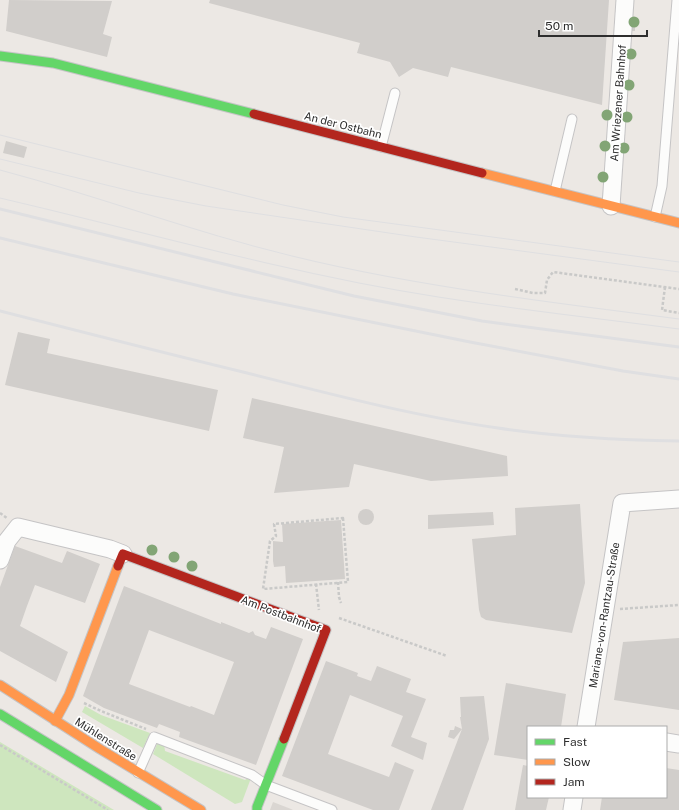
<svg xmlns="http://www.w3.org/2000/svg" width="679" height="810" viewBox="0 0 679 810" font-family="'Public Sans',sans-serif">
	<rect width="100%" height="100%" fill="#ece8e4"/>
	<g fill="#cee6be">
		<polygon points="85,706 101,715 150,733 143,748 82,712"/>
		<polygon points="0,742 114,810 0,810"/>
		<polygon points="157,744 164,744 165,751 245,780 249,777 251,778 242,802 235,804 153,754"/>
	</g>
	<polygon fill="#dad6d2" points="273,802 291,809 293,810 270,810"/>
	<g fill="#d1cecb" fill-rule="evenodd">
		<polygon points="9,0 112,1 103,34 112,37 107,57 6,31"/>
		<polygon points="210,0 609,0 602,105 451,67 448,77 413,68 399,77 390,62 357,53 360,43 209,3"/>
		<polygon points="631,26 635,26 635,31 630,31"/>
		<polygon points="6,141 27,147 24,158 3,153"/>
		<polygon points="18,332 50,339 47,353 218,390 209,431 5,385"/>
		<polygon points="252,398 507,456 508,476 431,481 354,464 349,487 274,493 284,447 243,438"/>
		<polygon points="580,504 585,583 572,633 486,620 481,617 479,610 472,539 516,535 515,508"/>
		<circle cx="366" cy="517" r="8"/>
		<polygon points="493,512 494,525 428,529 428,515"/>
		<polygon points="341,520 345,579 286,583 285,566 274,567 273,561 273,541 283,542 282,524"/>
		<polygon points="15,546 62,563 67,551 100,564 85,603 35,585 27,606 20,626 68,652 56,682 0,651 0,587"/>
		<path d="M 124,586 L 221,624 L 221,622 L 249,633 L 253,631 L 255,635 L 266,639 L 271,627 L 303,639 L 256,765 L 179,737 L 180,732 L 159,724 L 157,728 L 104,708 L 83,696 ZM 149,630 L 234,662 L 214,715 L 191,706 L 190,707 L 129,684 Z"/>
		<polygon points="679,638 679,710 614,700 623,642"/>
		<polygon points="326,661 358,673 357,676 371,681 377,666 411,679 406,692 426,699 411,737 427,743 423,760 391,746 403,716 350,695 328,754 389,777 395,762 414,770 399,810 373,810 282,776"/>
		<polygon points="506,683 566,694 561,727 528,727 528,760 494,755"/>
		<polygon points="484,696 489,739 463,810 431,810 462,729 454,739 448,737 450,730 454,730 455,726 462,729 460,717 461,717 460,697"/>
		<polygon points="523,765 528,766 528,797 549,797 546,810 515,810"/>
		<polygon points="666,768 679,770 679,810 600,810 602,797 666,797"/>
	</g>
	<g fill="none" stroke-linecap="round" stroke-linejoin="round">
		<g stroke="#c5c4c5" stroke-width="11">
			<g id="lane">
				<polyline points="381,147 395,93"/>
				<polyline points="555,191 572,119"/>
				<polyline points="655,217 662,186 677,0"/>
				<polyline points="138,773 154,737 252,775 266,785 332,810"/>
			</g>
		</g>
		<g stroke="#c5c4c5" stroke-width="19">
			<g id="street">
				<polyline points="611,206 625,0"/>
				<polyline points="0,560 7,541 18,527 110,549 123,554"/>
				<polyline points="586,727 622,503 679,499"/>
				<polyline points="666,742 679,744"/>
				<polyline points="572,810 574,797"/>
			</g>
		</g>
		<g stroke="#c5c4c5" stroke-width="11">
			<g id="fast">
				<polyline points="0,56 53,63 254,114"/>
				<polyline points="0,714 157,810"/>
				<polyline points="257,810 257,807 284,739"/>
			</g>
		</g>
		<g stroke="#c5c4c5" stroke-width="11">
			<g id="slow">
				<polyline points="482,173 679,223"/>
				<polyline points="0,685 100,749 201,810"/>
				<polyline points="55,721 69,695 118,566"/>
			</g>
		</g>
		<g stroke="#c5c4c5" stroke-width="11">
			<g id="jam">
				<polyline points="254,114 482,173"/>
				<polyline points="118,566 123,554 326,630 284,739"/>
			</g>
		</g>
		<g stroke="#c9c9c8" stroke-width="2.5" stroke-dasharray="3 2" stroke-linecap="butt">
			<polyline points="665,287 662,310 679,313"/>
			<polyline points="515,289 533,293 545,293 547,280 553,272 679,289"/>
			<polyline points="0,513 7,518"/>
			<polygon points="343,518 348,582 263,589 270,541 276,536 274,524"/>
			<polyline points="338,582 339,597 341,603"/>
			<polyline points="316,584 319,610"/>
			<polyline points="620,609 679,605"/>
			<polyline points="339,618 447,656"/>
			<polyline points="84,703 101,711 146,729"/>
			<polyline points="0,745 108,810"/>
		</g>
		<use href="#lane" stroke="#fcfcfb" stroke-width="9"/>
		<use href="#street" stroke="#fcfcfb" stroke-width="17"/>
		<use href="#fast" stroke="#63d668" stroke-width="9"/>
		<use href="#slow" stroke="#ff974d" stroke-width="9"/>
		<use href="#jam" stroke="#b3261e" stroke-width="9"/>
		<g stroke="#dfdfe1" stroke-width="1">
			<polyline points="0,135 283,205 343,217 679,262"/>
			<polyline points="0,159 139,193 206,206 416,237 679,272"/>
			<path d="M 0,170 C 98,196 193,232 292,256 C 419,287 550,302 679,319"/>
			<path d="M 0,198 C 120,226 238,259 359,283 C 465,304 572,315 679,329"/>
		</g>
		<g stroke="#dfdfe1" stroke-width="3">
			<polyline points="0,209 354,296 482,321 679,347"/>
			<polyline points="0,238 233,294 470,342 623,371 679,379"/>
			<path d="M 0,311 C 82,332 164,353 247,373 C 330,394 414,416 498,428 C 558,437 619,440 679,441"/>
		</g>
	</g>
	<g fill="#82a575">
		<circle cx="634" cy="22" r="5.5"/>
		<circle cx="631" cy="54" r="5.5"/>
		<circle cx="629" cy="85" r="5.5"/>
		<circle cx="607" cy="115" r="5.5"/>
		<circle cx="627" cy="117" r="5.5"/>
		<circle cx="605" cy="146" r="5.5"/>
		<circle cx="624" cy="148" r="5.5"/>
		<circle cx="603" cy="177" r="5.5"/>
		<circle cx="152" cy="550" r="5.5"/>
		<circle cx="174" cy="557" r="5.5"/>
		<circle cx="192" cy="566" r="5.5"/>
	</g>
	<g text-anchor="middle" dominant-baseline="central" stroke-width="3.5" stroke-linejoin="round" paint-order="stroke">
		<g font-size="11" fill="#2e2e2e" stroke="#fff">
			<text transform="translate(618 103) rotate(-86)">Am Wriezener Bahnhof</text>
			<text transform="translate(343 125) rotate(14)">An der Ostbahn</text>
			<text transform="translate(281 614) rotate(21)">Am Postbahnhof</text>
			<text transform="translate(604 615) rotate(-81)">Mariane-von-Rantzau-Straße</text>
			<text transform="translate(106 739) rotate(32)">Mühlenstraße</text>
		</g>
	</g>
	<rect x="527" y="726" width="140" height="72" fill="#ffffff" stroke="#ababab"/>
	<rect x="535" y="739" width="20" height="6" fill="#63d668" stroke="#ababab"/>
	<text x="563" y="746" font-size="12" fill="#2e2e2e">Fast</text>
	<rect x="535" y="759" width="20" height="6" fill="#ff974d" stroke="#ababab"/>
	<text x="563" y="766" font-size="12" fill="#2e2e2e">Slow</text>
	<rect x="535" y="779" width="20" height="6" fill="#b3261e" stroke="#ababab"/>
	<text x="563" y="786" font-size="12" fill="#2e2e2e">Jam</text>
	<path d="M539 30v6h108v-6" fill="none" stroke="#2e2e2e" stroke-width="2"/>
	<text x="545" y="30" font-size="12" fill="#2e2e2e" stroke="#ffffff" stroke-width="3" paint-order="stroke">50 m</text>
</svg>
